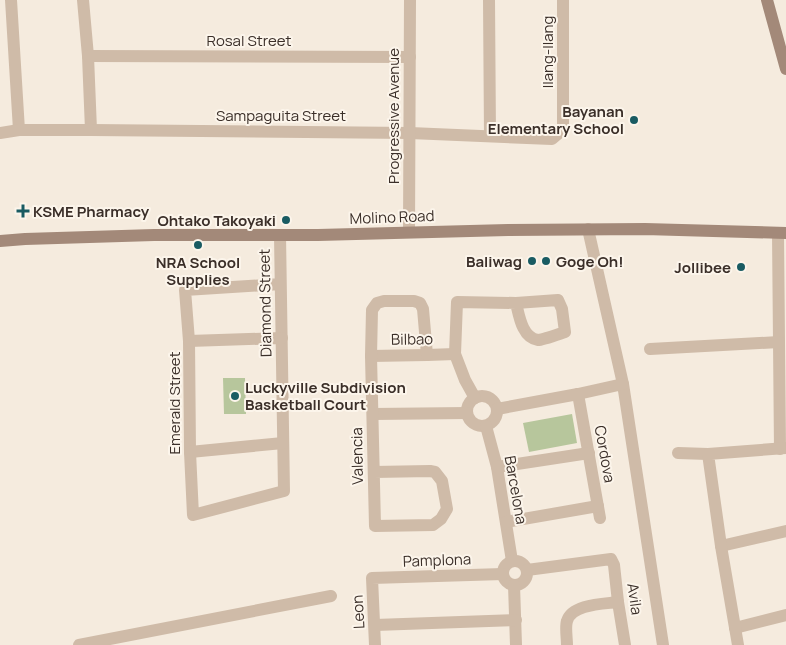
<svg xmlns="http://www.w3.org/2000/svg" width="786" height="645" viewBox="0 0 786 645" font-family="Manrope,sans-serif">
	<rect width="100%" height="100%" fill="#f5ebde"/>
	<g fill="#b7c69c">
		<polygon points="223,378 245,378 246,414 224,414"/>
		<polygon points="572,414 577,443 529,452 523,423"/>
	</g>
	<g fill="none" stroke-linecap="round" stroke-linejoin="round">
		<g stroke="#cfbba8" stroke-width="12">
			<polyline points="11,0 19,130"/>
			<polyline points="83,0 88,56 91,130"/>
			<polyline points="489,0 490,136"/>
			<polyline points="88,56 410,57"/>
			<polyline points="0,133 19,130 91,130 410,133 552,139 559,133 563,126 563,0"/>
			<polyline points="588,229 623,384 663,645"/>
			<polyline points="409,232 410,0"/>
			<polyline points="778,233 780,449"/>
			<polyline points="280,284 185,290 189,341 190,452 193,515 284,491 280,235"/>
			<polyline points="189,341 282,338"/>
			<polyline points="650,349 779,342"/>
			<polyline points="371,356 427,355 455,354"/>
			<polyline points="578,394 600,518"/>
			<circle cx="482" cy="411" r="15"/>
			<path d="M 475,398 L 465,380 L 455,354 L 457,302 L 516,303 L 558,300 L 562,309 L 565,332 C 559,334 543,340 538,340 C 522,338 519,315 516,303"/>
			<polyline points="497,409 578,394 623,384"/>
			<polyline points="373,414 467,413"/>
			<polyline points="486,426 497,467 512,561"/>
			<polyline points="190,452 283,443"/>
			<polyline points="678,453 708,454"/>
			<polyline points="497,467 589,453"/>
			<polyline points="374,472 430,471 435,472 442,481 447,509 441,519 433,525 375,526 371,356 372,310 377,303 384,301 414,301 420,303 423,309 427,355"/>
			<polyline points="506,522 598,506"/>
			<polyline points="721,546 786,531"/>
			<circle cx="515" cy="573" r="12"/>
			<polyline points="527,570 611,559 614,565 618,602 625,645"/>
			<polyline points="514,585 516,645"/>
			<polyline points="375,625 516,620"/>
			<polyline points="735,628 786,615"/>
			<polyline points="79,645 331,596"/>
			<polyline points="375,645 372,578 503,574"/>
			<path d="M 567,645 C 567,638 565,627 567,621 C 572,604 603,604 618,602"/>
			<polyline points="738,645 721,546 708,454 786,448"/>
		</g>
		<g stroke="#a38979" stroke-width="12">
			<polyline points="767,0 786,69"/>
			<polyline points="0,241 25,239 154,235 318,235 508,230 645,229 786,233"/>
		</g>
	</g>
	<g fill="#195b62" stroke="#fcf5eb" stroke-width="2">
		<circle cx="634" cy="120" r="5"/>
		<path d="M20.5 203.5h5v5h5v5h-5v5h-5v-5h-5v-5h5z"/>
		<circle cx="286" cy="220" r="5"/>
		<circle cx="198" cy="245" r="5"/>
		<circle cx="532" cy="261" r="5"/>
		<circle cx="546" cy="261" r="5"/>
		<circle cx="741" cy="267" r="5"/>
		<circle cx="235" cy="396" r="5"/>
	</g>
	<g text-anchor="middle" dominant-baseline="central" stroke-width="4" stroke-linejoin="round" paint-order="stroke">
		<g font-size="15" fill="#3b2f29" stroke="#fcf5eb">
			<text x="249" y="40">Rosal Street</text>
			<text transform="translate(547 52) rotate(-90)">Ilang-Ilang</text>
			<text x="281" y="115">Sampaguita Street</text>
			<text transform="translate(393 116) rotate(-90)">Progressive Avenue</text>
			<text transform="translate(392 217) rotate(-2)">Molino Road</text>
			<text transform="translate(265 303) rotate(-91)">Diamond Street</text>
			<text transform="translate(412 339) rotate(-1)">Bilbao</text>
			<text transform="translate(174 403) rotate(-90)">Emerald Street</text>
			<text transform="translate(605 454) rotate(80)">Cordova</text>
			<text transform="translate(357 456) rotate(-91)">Valencia</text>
			<text transform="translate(516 490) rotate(80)">Barcelona</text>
			<text transform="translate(437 560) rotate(-2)">Pamplona</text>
			<text transform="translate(635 599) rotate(82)">Avila</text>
			<text transform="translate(358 612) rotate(-93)">Leon</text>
		</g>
		<g font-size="15" font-weight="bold" fill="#3b2f29" stroke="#fcf5eb" text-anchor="end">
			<text x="624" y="111">Bayanan<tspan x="624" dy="17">Elementary School</tspan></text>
			<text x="33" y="211" text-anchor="start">KSME Pharmacy</text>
			<text x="276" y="220">Ohtako Takoyaki</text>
			<text x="522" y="261">Baliwag</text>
			<text x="556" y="261" text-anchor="start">Goge Oh!</text>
			<text x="198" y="262" text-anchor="middle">NRA School<tspan x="198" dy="17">Supplies</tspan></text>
			<text x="731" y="267">Jollibee</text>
			<text x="245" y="387" text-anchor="start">Luckyville Subdivision<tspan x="245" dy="17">Basketball Court</tspan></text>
		</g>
	</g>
</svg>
